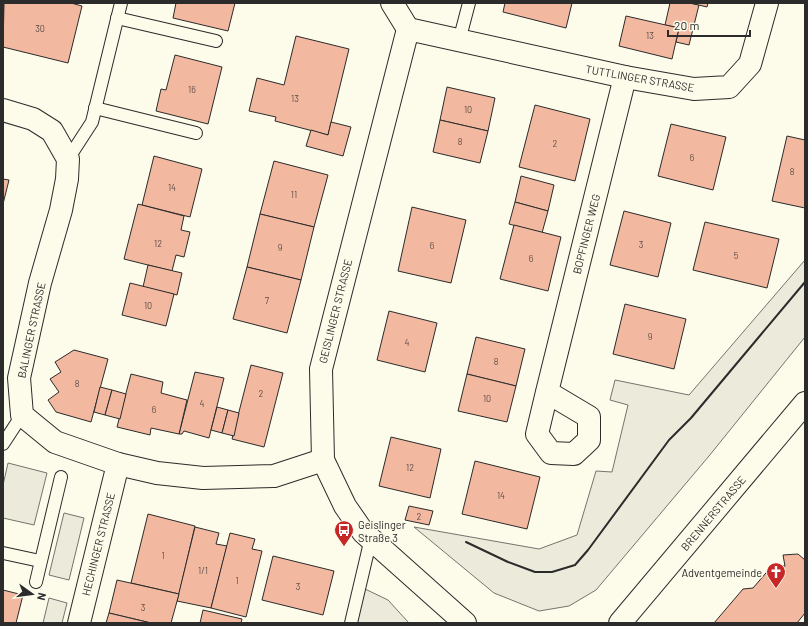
<svg xmlns="http://www.w3.org/2000/svg" width="808" height="626" viewBox="0 0 808 626" font-family="Barlow,sans-serif">
	<rect width="100%" height="100%" fill="#fdfbea"/>
	<g fill="#ecebdb" stroke="#74746e">
		<polygon points="805,260 805,337 709,456 596,590 569,606 539,611 494,593 414,527 539,549 577,535 596,471 612,472 628,405 610,400 615,380 689,395"/>
		<polygon points="365,589 388,600 409,623 357,623"/>
	</g>
	<g fill="#eceadb" stroke="#74746e">
		<polygon points="8,463 47,473 34,525 3,518 3,485"/>
		<polygon points="64,513 84,518 69,580 49,575"/>
		<polygon points="49,598 67,603 62,623 43,623"/>
	</g>
	<g fill="#f2b8a0" stroke="#2b2b2b">
		<polygon points="4,3 71,3 82,6 68,63 3,47"/>
		<polygon points="176,3 235,3 228,31 173,18"/>
		<polygon points="505,3 572,3 566,28 503,12"/>
		<polygon points="670,3 690,3 699,5 689,45 676,42 679,28 665,25"/>
		<polygon points="690,3 708,3 707,7"/>
		<polygon points="626,16 679,28 672,59 619,46"/>
		<polygon points="296,36 349,49 328,135 275,121 276,117 249,111 257,78 284,85"/>
		<polygon points="175,55 222,67 208,124 156,111 161,89 166,90"/>
		<polygon points="447,87 495,98 488,131 440,120"/>
		<polygon points="535,105 590,119 575,181 519,167"/>
		<polygon points="440,120 488,131 480,163 433,152"/>
		<polygon points="331,122 351,127 343,156 306,146 311,130 328,135"/>
		<polygon points="671,124 726,137 713,190 658,176"/>
		<polygon points="787,136 805,140 805,208 772,201"/>
		<polygon points="154,156 202,169 190,217 142,205"/>
		<polygon points="274,161 328,175 314,227 260,214"/>
		<polygon points="521,176 554,185 548,211 515,202"/>
		<polygon points="3,179 9,180 3,204"/>
		<polygon points="515,202 548,211 542,233 509,224"/>
		<polygon points="138,204 184,216 181,230 190,232 184,257 176,255 172,271 124,259"/>
		<polygon points="412,207 466,220 451,283 398,271"/>
		<polygon points="624,211 671,223 658,277 610,265"/>
		<polygon points="260,214 314,227 301,280 247,267"/>
		<polygon points="705,222 779,239 767,288 693,270"/>
		<polygon points="514,225 561,237 548,291 500,279"/>
		<polygon points="148,265 182,273 177,295 143,287"/>
		<polygon points="247,267 301,280 287,333 233,319"/>
		<polygon points="130,283 174,294 166,326 122,315"/>
		<polygon points="625,304 686,319 674,369 613,354"/>
		<polygon points="389,311 437,323 425,372 377,360"/>
		<polygon points="476,337 525,349 516,386 467,374"/>
		<polygon points="74,350 108,359 91,422 56,412 48,400 59,392 50,379 61,372 55,362"/>
		<polygon points="251,365 283,373 264,447 232,439"/>
		<polygon points="195,372 224,378 209,438 184,431 182,434 179,434"/>
		<polygon points="131,374 163,382 161,393 187,400 179,434 151,428 150,435 117,427"/>
		<polygon points="467,374 516,386 507,422 458,411"/>
		<polygon points="100,387 112,390 105,415 94,412"/>
		<polygon points="112,390 126,394 120,419 105,415"/>
		<polygon points="217,407 228,410 222,433 211,430"/>
		<polygon points="228,410 239,413 234,436 222,433"/>
		<polygon points="391,437 441,449 430,498 379,486"/>
		<polygon points="475,461 540,477 527,529 462,514"/>
		<polygon points="409,506 433,511 429,525 405,520"/>
		<polygon points="148,514 195,526 179,594 131,583"/>
		<polygon points="195,527 219,533 216,544 227,546 211,608 177,601"/>
		<polygon points="230,533 255,539 252,549 262,551 246,617 211,608"/>
		<polygon points="798,554 805,560 805,613 797,623 714,623 743,589 753,588 772,566 785,566 783,555"/>
		<polygon points="273,556 334,571 323,615 262,600"/>
		<polygon points="117,580 179,594 171,623 151,623 109,613"/>
		<polygon points="3,590 23,595 16,623 3,623"/>
		<polygon points="203,610 242,619 241,623 200,623"/>
		<polygon points="109,613 151,623 106,623"/>
	</g>
	<g fill="none" stroke-linecap="round" stroke-linejoin="round">
		<g stroke="#2b2b2b" stroke-width="14">
			<g id="service">
				<polyline points="117,18 216,41"/>
				<polyline points="459,41 469,3"/>
				<polyline points="95,108 196,133"/>
				<polyline points="68,159 92,122 121,3"/>
				<polyline points="3,444 22,415"/>
				<polyline points="3,553 40,561"/>
				<polyline points="36,582 61,477"/>
				<polyline points="351,623 371,538"/>
			</g>
		</g>
		<g stroke="#2b2b2b" stroke-width="24">
			<g id="minor">
				<polyline points="392,3 408,29 321,369 323,460 345,506 363,532 465,623"/>
				<polyline points="408,29 625,77 694,89 729,87 750,64 767,3"/>
				<polyline points="3,110 33,119 52,131 68,159 67,179 61,210 40,283 19,378 22,415 55,442 118,464 157,473 203,478 274,476 323,460"/>
				<polyline points="547,392 589,417 589,440 574,454 551,453 537,434 547,392 625,77"/>
				<polyline points="79,623 118,464"/>
			</g>
		</g>
		<g stroke="#2b2b2b" stroke-width="24">
			<polyline id="secondary" points="620,623 805,403"/>
		</g>
		<use href="#service" stroke="#fdfbea" stroke-width="12"/>
		<use href="#minor" stroke="#fdfbea" stroke-width="22"/>
		<use href="#secondary" stroke="#fdfbea" stroke-width="22"/>
		<polyline stroke="#2b2b2b" stroke-width="2" points="466,542 508,562 535,572 552,572 575,565 588,550 669,440 691,418 805,282"/>
	</g>
	<defs>
		<g id="bus-pin" transform="scale(1)"><path d="M0 17L-7.5 6A9.5 9.5 0 1 1 7.5 6Z" fill="#c62828" stroke="#fdfbea"/><path d="M-5-6H5V4H4V6H2V4H-2V6H-4V4H-5ZM-3.5-4V0h7V-4ZM-3.5 1.2v1.5H-2V1.2ZM2 1.2v1.5H3.5V1.2Z" fill="#fff"/></g>
		<g id="church-pin" transform="scale(1)"><path d="M0 17L-7.5 6A9.5 9.5 0 1 1 7.5 6Z" fill="#c62828" stroke="#fdfbea"/><path d="M-1.2-6h2.4v3.5h3.3v2.4h-3.3V6h-2.4V-.1h-3.3v-2.4h3.3Z" fill="#fff"/></g>
	</defs>
	<g fill-rule="evenodd">
		<use href="#bus-pin" x="344" y="530"/>
		<use href="#church-pin" x="776" y="572"/>
	</g>
	<g text-anchor="middle" dominant-baseline="central" stroke-width="3" stroke-linejoin="round" paint-order="stroke">
		<g font-size="9" fill="#5d4e48">
			<text x="40" y="28">30</text>
			<text x="650" y="35">13</text>
			<text x="192" y="89">16</text>
			<text x="295" y="98">13</text>
			<text x="468" y="109">10</text>
			<text x="460" y="141">8</text>
			<text x="555" y="143">2</text>
			<text x="692" y="157">6</text>
			<text x="792" y="171">8</text>
			<text x="172" y="187">14</text>
			<text x="294" y="194">11</text>
			<text x="158" y="243">12</text>
			<text x="641" y="244">3</text>
			<text x="432" y="245">6</text>
			<text x="280" y="247">9</text>
			<text x="736" y="255">5</text>
			<text x="531" y="258">6</text>
			<text x="267" y="300">7</text>
			<text x="148" y="305">10</text>
			<text x="650" y="336">9</text>
			<text x="407" y="342">4</text>
			<text x="496" y="361">8</text>
			<text x="77" y="383">8</text>
			<text x="261" y="393">2</text>
			<text x="487" y="398">10</text>
			<text x="202" y="403">4</text>
			<text x="154" y="409">6</text>
			<text x="410" y="467">12</text>
			<text x="501" y="495">14</text>
			<text x="419" y="516">2</text>
			<text x="163" y="555">1</text>
			<text x="203" y="570">1/1</text>
			<text x="237" y="580">1</text>
			<text x="298" y="586">3</text>
			<text x="143" y="607">3</text>
		</g>
		<g font-size="11" fill="#2b2b2b" stroke="#fdfbea">
			<text transform="translate(640 78) rotate(10)">TUTTLINGER STRASSE</text>
			<text transform="translate(586 234) rotate(-76)">BOPFINGER WEG</text>
			<text transform="translate(335 311) rotate(-76)">GEISLINGER STRASSE</text>
			<text transform="translate(31 330) rotate(-78)">BALINGER STRASSE</text>
			<text transform="translate(713 513) rotate(-50)">BRENNERSTRASSE</text>
			<text transform="translate(98 544) rotate(-76)">HECHINGER STRASSE</text>
		</g>
		<g font-size="11" fill="#2b2b2b" stroke="#fdfbea" text-anchor="start">
			<text x="358" y="524">Geislinger<tspan x="358" dy="13">Straße 3</tspan></text>
			<text x="762" y="572" text-anchor="end">Adventgemeinde</text>
		</g>
	</g>
	<rect width="808" height="626" fill="none" stroke="#2b2b2b" stroke-width="8"/>
	<g transform="translate(32 594) rotate(104)" stroke="#fdfbea" stroke-width="3" paint-order="stroke">
	<path d="M0-3L7 15L0 10L-7 15Z" fill="#2b2b2b"/>
	<text y="-6" font-size="11" font-weight="bold" text-anchor="middle" fill="#2b2b2b">N</text>
	</g>
	<path d="M668 30v6h82v-6" fill="none" stroke="#2b2b2b" stroke-width="2"/>
	<text x="674" y="30" font-size="12" fill="#2b2b2b" stroke="#fdfbea" stroke-width="3" paint-order="stroke">20 m</text>
</svg>
